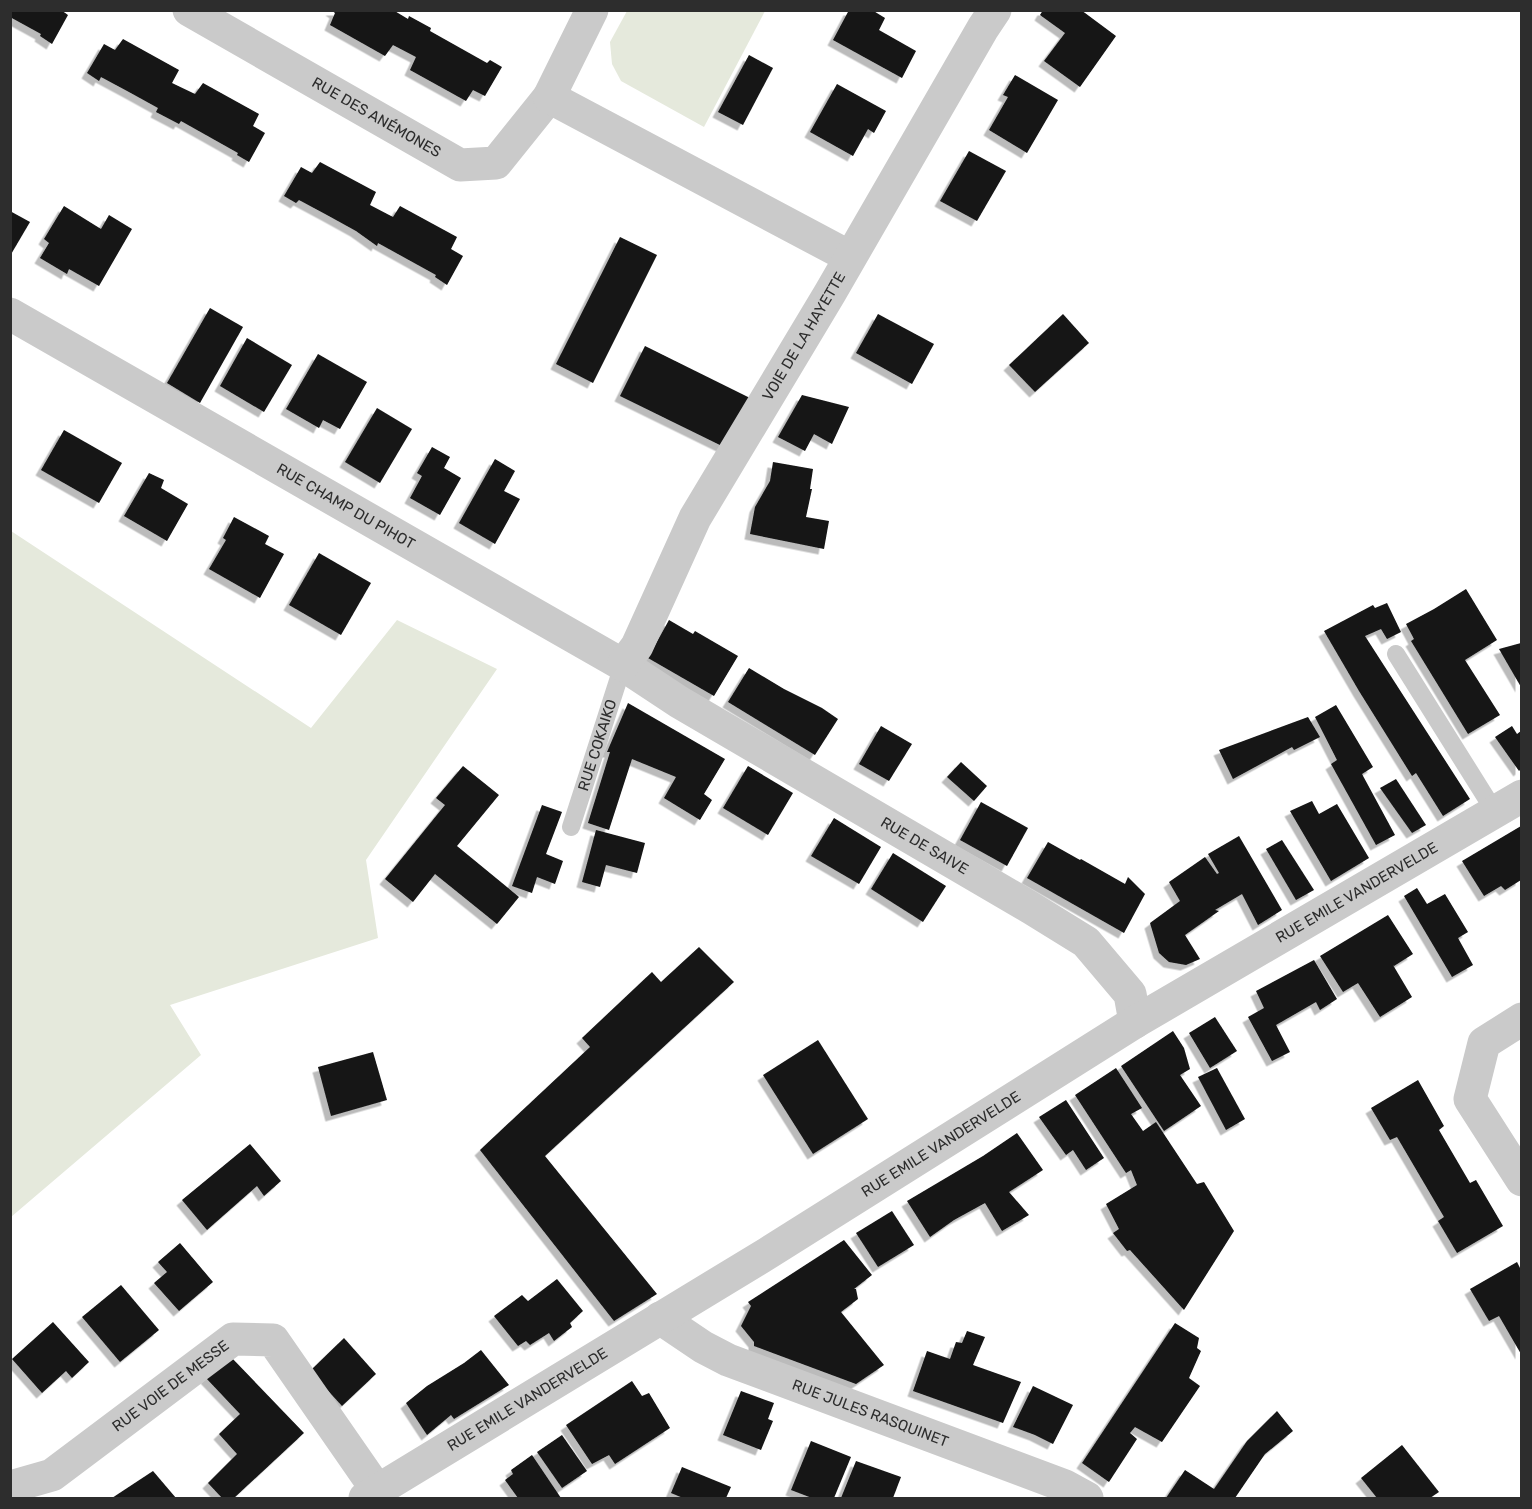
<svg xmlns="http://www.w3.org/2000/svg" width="1532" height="1509" viewBox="0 0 1532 1509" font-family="Rubik,sans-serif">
	<defs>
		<filter id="shadow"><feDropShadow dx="-5.5" dy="5.5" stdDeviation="0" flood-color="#0004"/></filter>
	</defs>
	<rect width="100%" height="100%" fill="#fff"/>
	<g fill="#e5e9dc">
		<polygon points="627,11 765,11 704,127 621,81 612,64 610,42"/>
		<polygon points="11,531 311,728 397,620 497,669 366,860 378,938 170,1005 201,1055 11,1217"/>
	</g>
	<g fill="#141414" filter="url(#shadow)">
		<polygon points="10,10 61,10 68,15 52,44 40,36 41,34 10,17"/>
		<polygon points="331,10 393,10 408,19 409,16 431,28 430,31 487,63 490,60 502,67 485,96 473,90 466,101 410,70 416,57 393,45 385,56 330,25 335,13"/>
		<polygon points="849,10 872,10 885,18 879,30 916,51 902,78 833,40"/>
		<polygon points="1043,10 1081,10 1116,36 1080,87 1044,61 1065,33 1040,15"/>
		<polygon points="123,39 179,70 172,83 195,94 203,83 259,114 253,126 265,133 249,162 237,155 238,153 181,121 179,124 156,112 158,108 129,92 101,77 99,81 87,73 104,44 115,50"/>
		<polygon points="749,55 773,68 743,125 718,112"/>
		<polygon points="1015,75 1058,100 1027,153 989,130 1008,97 1003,95"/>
		<polygon points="837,84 886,111 874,133 868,129 853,156 810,132"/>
		<polygon points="969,151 1006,171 977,221 940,201"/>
		<polygon points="320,162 376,192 370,205 393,217 400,206 457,237 451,249 463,256 447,285 435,277 436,275 378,243 377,246 356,231 327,215 299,200 296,203 284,196 301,167 312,173"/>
		<polygon points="64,206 101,229 109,215 132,229 99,286 69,269 67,274 40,258 49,243 44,239"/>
		<polygon points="10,211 30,222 10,256"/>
		<polygon points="620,237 657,255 593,383 556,364"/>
		<polygon points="210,308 243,327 200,403 167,383"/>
		<polygon points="878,314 934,344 912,384 856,353"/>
		<polygon points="1063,314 1089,343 1035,392 1009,365"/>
		<polygon points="247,338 292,365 264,412 220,386"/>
		<polygon points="645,346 750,398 726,448 620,396"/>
		<polygon points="318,354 367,382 340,429 323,420 319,428 286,409"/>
		<polygon points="802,395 849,407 832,444 814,434 805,451 778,437"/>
		<polygon points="377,408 412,429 380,483 345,462"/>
		<polygon points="64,430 122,463 99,503 41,470"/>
		<polygon points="432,447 450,457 444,468 461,478 440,515 410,498 422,476 417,473"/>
		<polygon points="495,459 515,471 504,491 520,499 495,544 459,523"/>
		<polygon points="773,462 813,469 810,489 812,489 806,517 829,521 824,549 750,534 755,507 770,481"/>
		<polygon points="149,473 164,480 161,488 188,504 167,541 124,516"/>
		<polygon points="234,517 269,536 265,544 284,554 260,598 209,569 226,540 223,538"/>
		<polygon points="319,553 371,583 341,635 289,605"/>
		<polygon points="1466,589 1497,640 1465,660 1500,715 1468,734 1411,641 1414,639 1406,624 1434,609"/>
		<polygon points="1387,603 1401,632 1387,639 1381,629 1365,636 1470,799 1443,816 1416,773 1412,776 1359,691 1324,631 1373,605 1375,608"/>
		<polygon points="669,620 693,634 695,631 738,656 714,696 648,658"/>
		<polygon points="1521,643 1521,687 1499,649"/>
		<polygon points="749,668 784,689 822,708 838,719 815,755 728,702"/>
		<polygon points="628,703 725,759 704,794 712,800 700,820 664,798 676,777 632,759 609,830 588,823 610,752 607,752"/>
		<polygon points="1336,705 1373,767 1362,774 1395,835 1376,845 1331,764 1337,760 1315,717"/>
		<polygon points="1308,717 1320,737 1294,750 1292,747 1233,779 1219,750"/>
		<polygon points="881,726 912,744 889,781 859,764"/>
		<polygon points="1512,726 1517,734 1521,731 1521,769 1519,771 1495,737"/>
		<polygon points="961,762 987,786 974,801 947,777"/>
		<polygon points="463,766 499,795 457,846 519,897 497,924 435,874 413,902 385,879 445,805 436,798"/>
		<polygon points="748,766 793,793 768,835 723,808"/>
		<polygon points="1396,779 1426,825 1412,833 1380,788"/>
		<polygon points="1312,801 1319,814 1337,804 1369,858 1331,881 1290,811"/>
		<polygon points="981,802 1028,828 1007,866 960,840"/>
		<polygon points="542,805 562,812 546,854 563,861 555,884 537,877 532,893 512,886"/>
		<polygon points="834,818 881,847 859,884 811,856"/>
		<polygon points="1521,826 1521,880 1505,890 1501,886 1484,896 1462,861"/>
		<polygon points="596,830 645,843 637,873 606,865 600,887 582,882"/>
		<polygon points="1239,836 1282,910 1258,925 1242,894 1215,910 1219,911 1185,935 1200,959 1186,965 1169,962 1159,953 1150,923 1180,901 1169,882 1205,857 1217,874 1219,873 1208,854"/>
		<polygon points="1282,840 1314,890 1296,900 1266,849"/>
		<polygon points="1048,842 1080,860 1081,859 1125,884 1128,877 1145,894 1124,933 1027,878"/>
		<polygon points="893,853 946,886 923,922 871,889"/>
		<polygon points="1417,888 1427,904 1445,894 1468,932 1458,938 1473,965 1452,977 1404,896"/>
		<polygon points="1388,915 1413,954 1394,966 1393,965 1412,997 1380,1017 1358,983 1343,992 1320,956"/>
		<polygon points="699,947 734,982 545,1156 657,1294 614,1321 480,1150 590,1047 582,1038 652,972 661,982"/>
		<polygon points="1314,960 1337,999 1320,1010 1316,1002 1276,1025 1290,1052 1272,1061 1248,1017 1264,1008 1256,991"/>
		<polygon points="1215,1017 1237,1051 1210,1068 1189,1033"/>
		<polygon points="1173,1031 1184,1048 1190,1069 1180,1075 1201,1106 1164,1131 1121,1066"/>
		<polygon points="818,1040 868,1119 813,1154 763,1075"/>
		<polygon points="373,1052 387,1100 331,1116 318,1067"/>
		<polygon points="1116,1068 1142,1108 1131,1114 1143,1131 1156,1122 1197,1184 1204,1182 1234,1231 1184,1310 1130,1250 1127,1251 1113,1233 1119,1229 1106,1204 1137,1185 1131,1170 1126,1173 1075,1095"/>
		<polygon points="1217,1068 1245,1119 1226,1130 1198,1077"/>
		<polygon points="1418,1080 1444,1126 1439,1130 1470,1183 1476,1180 1503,1226 1457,1253 1438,1221 1444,1217 1397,1137 1390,1140 1371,1108"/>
		<polygon points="1066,1100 1104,1158 1086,1170 1073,1150 1066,1155 1039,1117"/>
		<polygon points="1017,1133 1043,1170 1009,1192 1029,1215 1002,1231 985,1203 954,1220 930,1237 907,1201 983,1156"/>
		<polygon points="250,1144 281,1181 264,1196 257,1186 207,1230 182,1200"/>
		<polygon points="892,1211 914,1245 878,1267 856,1233"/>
		<polygon points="844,1240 872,1275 854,1289 856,1289 858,1299 841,1312 884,1365 856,1384 754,1346 754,1342 741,1326 751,1306 748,1302"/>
		<polygon points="180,1243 213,1282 179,1311 154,1283 167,1272 158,1262"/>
		<polygon points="1517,1262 1521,1270 1521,1354 1499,1316 1489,1321 1470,1289"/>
		<polygon points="557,1279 583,1311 570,1323 572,1327 554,1341 549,1333 530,1345 526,1341 518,1346 494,1316 522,1295 528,1301"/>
		<polygon points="121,1285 159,1330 120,1362 82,1317"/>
		<polygon points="53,1322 89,1362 72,1378 66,1371 42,1393 12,1359"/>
		<polygon points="1175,1323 1199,1338 1197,1348 1201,1351 1189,1378 1200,1386 1162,1442 1135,1427 1130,1433 1137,1439 1109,1482 1082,1463"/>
		<polygon points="967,1331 985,1337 973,1365 1021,1382 1003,1423 913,1391 927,1351 950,1359 956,1342 962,1343"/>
		<polygon points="344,1338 376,1374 342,1406 310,1371"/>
		<polygon points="481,1350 509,1385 454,1419 451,1415 427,1435 406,1403 427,1386 464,1363"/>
		<polygon points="231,1357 304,1433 234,1498 222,1498 208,1483 237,1454 219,1434 240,1414 206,1378"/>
		<polygon points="632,1381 642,1396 649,1393 670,1428 615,1464 609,1455 592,1464 566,1425"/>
		<polygon points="1033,1386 1073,1405 1053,1444 1035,1435 1013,1427"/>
		<polygon points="741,1391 774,1403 768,1419 773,1421 761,1450 723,1435"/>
		<polygon points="1277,1411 1293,1431 1265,1454 1235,1498 1166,1498 1185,1470 1214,1489 1247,1441"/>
		<polygon points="562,1435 587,1471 562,1488 537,1452"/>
		<polygon points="811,1441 851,1457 834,1498 812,1498 791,1490"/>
		<polygon points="1402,1445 1439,1492 1430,1498 1377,1498 1361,1478"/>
		<polygon points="532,1455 561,1498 518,1498 505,1480 513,1474 511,1470"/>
		<polygon points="856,1461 901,1477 893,1498 841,1498"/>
		<polygon points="682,1467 731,1487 726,1498 683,1498 671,1493"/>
		<polygon points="153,1471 176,1498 112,1498"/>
	</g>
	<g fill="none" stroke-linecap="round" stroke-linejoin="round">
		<g stroke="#cacaca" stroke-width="18">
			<polyline points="1396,654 1495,812"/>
			<path id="s1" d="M 571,827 L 623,665"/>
		</g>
		<g stroke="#cacaca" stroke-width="33">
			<path id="s2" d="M 189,10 L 460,165 L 496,163 L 549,97"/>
			<polyline points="592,10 549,97 850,257"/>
			<path id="s3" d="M 10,314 L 623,665 L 679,702 L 1031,908 L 1086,942 L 1130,994 L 1135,1022"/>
			<path id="s4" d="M 623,665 L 637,646 L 695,518 L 830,293 L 983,28 L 995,10"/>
			<polyline points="1522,1019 1484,1043 1470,1099 1522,1180"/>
			<path id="s5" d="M 660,1318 L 703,1347 L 728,1360 L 1065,1486 L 1087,1498"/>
			<path id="s6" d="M 10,1487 L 52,1475 L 233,1339 L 273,1340 L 377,1490"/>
		</g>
		<path stroke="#cacaca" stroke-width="33" id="s7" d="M 365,1498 L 768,1253 L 1135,1022 L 1522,796"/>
	</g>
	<g text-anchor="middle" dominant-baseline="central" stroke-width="6" stroke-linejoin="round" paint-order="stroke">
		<g font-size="15" fill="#2d2d2d" stroke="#fff">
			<text stroke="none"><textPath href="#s2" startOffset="216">RUE DES ANÉMONES</textPath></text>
			<text stroke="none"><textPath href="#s4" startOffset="376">VOIE DE LA HAYETTE</textPath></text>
			<text stroke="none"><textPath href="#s3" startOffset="387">RUE CHAMP DU PIHOT</textPath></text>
			<text stroke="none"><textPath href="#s1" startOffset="86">RUE COKAIKO</textPath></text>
			<text stroke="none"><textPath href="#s3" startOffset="1058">RUE DE SAIVE</textPath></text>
			<text stroke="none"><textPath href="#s7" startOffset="1162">RUE EMILE VANDERVELDE</textPath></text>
			<text stroke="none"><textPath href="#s7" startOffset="676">RUE EMILE VANDERVELDE</textPath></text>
			<text stroke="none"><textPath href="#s6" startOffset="192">RUE VOIE DE MESSE</textPath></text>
			<text stroke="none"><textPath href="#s7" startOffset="190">RUE EMILE VANDERVELDE</textPath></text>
			<text stroke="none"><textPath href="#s5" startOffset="232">RUE JULES RASQUINET</textPath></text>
		</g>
	</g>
	<rect width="1532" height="1509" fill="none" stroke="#2d2d2d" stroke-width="24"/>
</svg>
